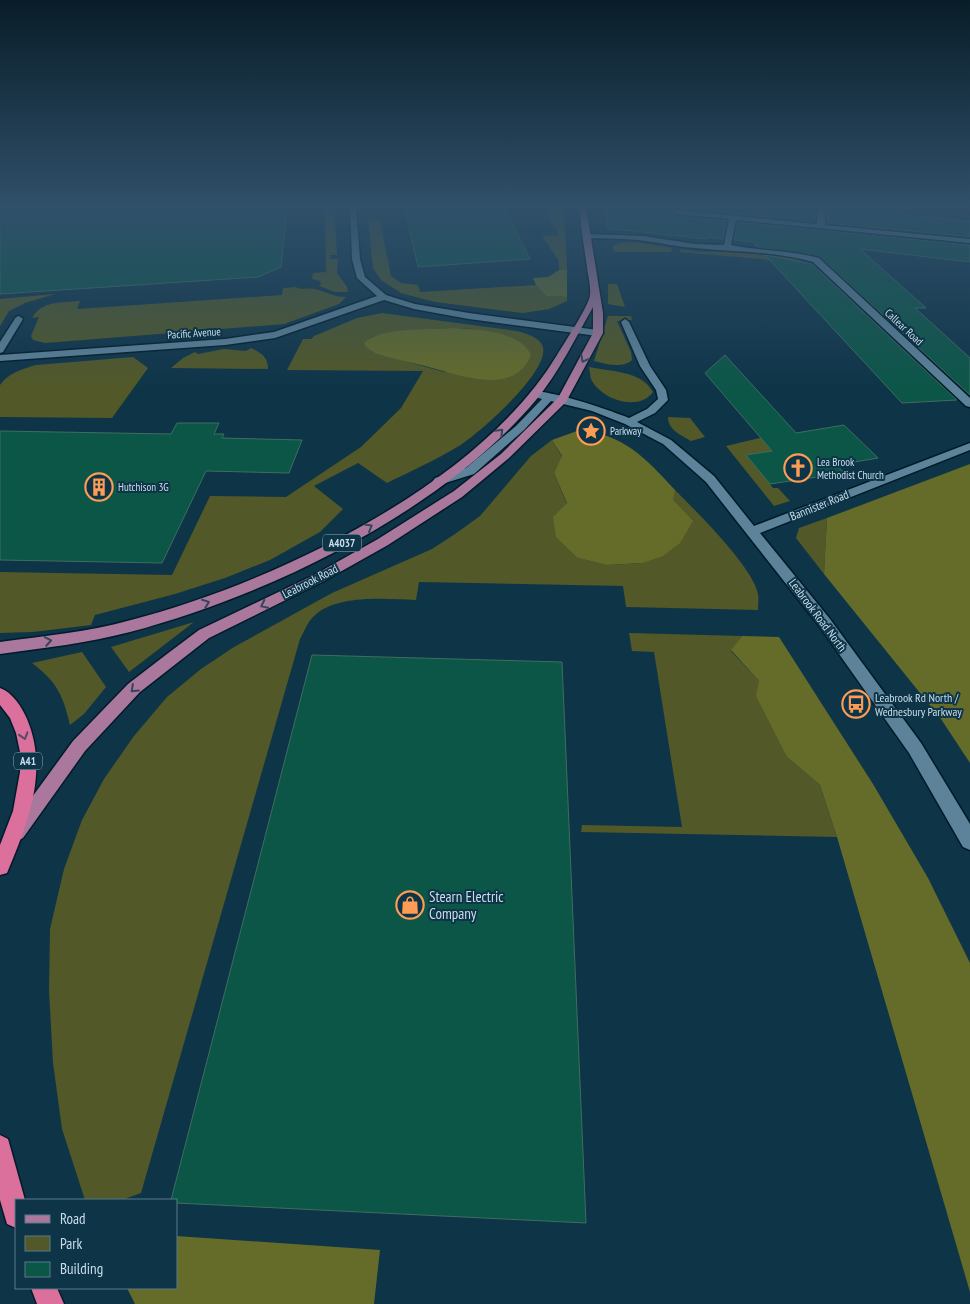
<svg xmlns="http://www.w3.org/2000/svg" width="970" height="1304" viewBox="0 0 970 1304" font-family="'PT Sans Narrow',sans-serif">
	<rect width="100%" height="100%" fill="#0e3448"/>
	<g fill="#525827" fill-rule="evenodd">
		<polygon points="325,207 334,207 337,255 330,255 330,259 338,259 337,273 347,287 348,292 335,292 319,286 321,284 320,281 312,279 313,273 326,272"/>
		<polygon points="542,207 564,207 567,269 559,270 559,261 542,236 559,235"/>
		<polygon points="377,218 380,220 391,276 401,283 418,285 420,292 536,285 546,296 567,297 567,301 549,309 523,313 435,302 401,293 381,280 373,268 368,220"/>
		<polygon points="635,242 672,248 671,252 615,252 612,247 619,243"/>
		<polygon points="680,249 702,252 730,251 794,258 806,263 680,252"/>
		<polygon points="608,284 617,284 625,307 608,304"/>
		<path d="M 296,287 C 302,291 309,287 315,289 C 327,292 334,297 346,297 L 339,304 L 284,324 L 45,343 L 33,340 L 31,336 L 39,317 L 32,318 C 42,300 62,303 80,301 L 77,309 L 282,295 L 283,288 Z"/>
		<polygon points="55,294 25,303 9,311 0,326 0,299"/>
		<path d="M 382,313 L 517,331 C 524,333 536,336 541,343 C 558,365 477,435 459,446 C 436,460 411,471 387,483 L 358,463 L 314,486 L 343,509 L 320,532 L 270,560 L 225,578 L 175,594 L 95,615 L 91,625 L 33,632 L 0,633 L 0,572 L 172,575 L 210,496 L 286,497 L 361,447 L 401,408 L 423,371 L 287,370 L 303,339 L 311,339 L 314,336 L 357,318 ZM 453,328 L 474,329 L 445,372 L 377,354 L 370,338 C 396,328 425,330 453,328 Z"/>
		<path d="M 608,316 L 631,316 L 632,320 L 617,321 L 631,352 L 632,360 C 622,369 606,364 594,361 Z"/>
		<path d="M 251,348 C 262,353 268,357 268,369 L 171,368 L 183,358 L 195,352 L 198,354 L 224,349 L 246,351 Z"/>
		<path d="M 133,357 L 148,368 L 112,418 L 0,417 L 0,385 C 8,373 22,369 36,365 Z"/>
		<path d="M 589,367 C 611,372 641,370 653,392 C 639,412 601,400 591,379 C 590,376 590,371 589,367 Z"/>
		<path d="M 668,417 L 690,418 L 705,437 L 691,441 C 681,435 668,430 668,417 Z"/>
		<polygon points="789,431 808,451 747,455 773,488 778,488 790,501 774,506 726,446"/>
		<path d="M 552,440 L 562,457 L 554,473 L 567,504 L 578,558 L 608,565 L 642,563 L 675,490 C 696,511 753,567 758,594 C 759,599 758,605 758,610 L 626,607 L 623,586 L 419,582 L 416,600 C 387,599 337,594 314,616 C 308,621 304,632 300,639 L 141,1193 L 122,1200 L 85,1200 L 62,1129 L 53,1063 L 49,991 L 50,929 L 64,869 L 82,820 L 104,779 L 134,736 L 167,697 L 201,669 L 234,647 L 332,593 L 432,549 L 455,534 L 480,516 L 531,456 Z"/>
		<polygon points="827,518 824,574 796,538 799,528"/>
		<polygon points="194,622 129,672 111,647"/>
		<polygon points="629,633 742,636 731,651 759,681 787,757 820,785 837,837 581,832 582,825 682,827 654,652 632,651"/>
		<path d="M 82,652 L 106,687 L 84,714 L 70,725 C 63,695 57,682 32,663 Z"/>
	</g>
	<g fill="#656c29">
		<polygon points="567,269 567,297 546,296 536,285 533,278 548,277 559,270"/>
		<path d="M 453,328 C 476,329 521,331 531,355 C 514,398 457,374 425,366 C 409,362 393,359 377,354 L 367,348 L 364,343 C 382,326 429,330 453,328 Z"/>
		<path d="M 577,431 C 623,432 646,459 675,490 L 673,500 L 693,521 L 680,543 L 663,556 L 642,563 L 607,565 L 578,558 L 556,537 L 553,517 L 567,503 L 554,473 L 562,456 L 552,440 Z"/>
		<polygon points="970,464 970,763 941,719 824,574 827,518"/>
		<polygon points="742,636 779,637 873,784 928,878 970,963 970,1292 837,837 820,785 787,757 756,696 759,681 731,650"/>
		<polygon points="176,1236 380,1250 374,1304 135,1304 127,1288 176,1288"/>
	</g>
	<g fill="#0c5648" stroke="#3f6d60">
		<polygon points="0,207 287,207 281,267 258,277 0,294"/>
		<polygon points="404,207 504,207 530,259 418,267"/>
		<polygon points="607,207 816,207 815,222 675,208 671,210 670,213 675,216 727,221 723,239 706,237 706,239 606,228"/>
		<polygon points="826,207 857,207 858,210 970,221 970,237 827,223"/>
		<polygon points="738,222 970,245 970,262 860,249 926,308 915,308 970,358 970,395 820,257 757,247 753,242 734,240"/>
		<polygon points="765,255 812,264 957,400 902,403"/>
		<polygon points="725,355 796,433 844,425 878,458 837,465 844,473 770,484 746,455 772,451 705,373"/>
		<polygon points="177,423 219,423 214,434 224,434 222,438 302,440 289,473 206,471 162,563 0,560 0,431 171,434"/>
		<polygon points="312,655 562,662 586,1223 176,1203 176,1200 171,1200"/>
	</g>
	<g fill="none" stroke-linecap="round" stroke-linejoin="round">
		<g stroke="#001b29" stroke-width="3">
			<g id="minor">
				<polygon points="350,207 356,207 360,259 365,277 386,295 415,304 469,313 598,330 603,333 598,336 469,319 414,309 384,300 275,338 225,345 0,361 0,355 225,339 274,332 377,296 357,278 352,259"/>
				<path d="M 818,207 L 824,207 L 825,225 L 970,239 L 970,243 L 736,220 L 731,245 C 761,251 789,250 819,258 L 970,398 L 970,407 L 966,406 L 813,262 C 775,251 734,252 695,248 C 678,247 662,243 645,241 C 626,238 606,239 587,238 L 583,236 L 587,234 L 643,236 L 695,244 L 724,245 L 729,219 L 675,214 L 672,212 L 675,210 L 817,224 Z"/>
				<polygon points="19,316 23,319 3,352 0,353 0,342 16,317"/>
				<path d="M 625,319 L 629,322 L 650,366 L 666,390 L 668,400 L 655,413 L 637,422 L 671,440 L 714,476 L 754,526 L 970,443 L 970,450 L 760,533 L 830,619 L 921,743 L 970,824 L 970,850 L 963,847 L 909,753 L 820,627 L 706,482 L 663,444 L 625,424 L 592,411 L 551,401 L 524,430 L 474,474 L 439,485 L 433,481 L 435,478 L 466,468 L 516,426 L 542,399 L 531,396 L 530,394 L 531,392 C 546,388 612,411 629,418 L 647,409 L 658,399 L 656,390 L 640,366 L 621,322 Z"/>
			</g>
		</g>
		<g stroke="#001b29" stroke-width="3">
			<path id="major" d="M 579,207 L 586,207 L 603,313 L 603,333 L 566,402 L 509,458 L 462,497 L 388,545 L 324,581 L 209,638 L 140,692 L 85,751 L 23,838 L 17,841 L 11,838 L 8,832 L 11,826 L 73,741 L 128,684 L 167,654 L 199,630 L 314,575 L 378,539 L 454,491 L 501,454 L 558,398 L 593,333 L 593,307 C 575,339 559,372 536,400 C 442,512 269,595 130,632 C 88,643 44,648 0,654 L 0,642 C 44,636 88,632 131,620 C 274,583 479,485 557,355 C 563,345 590,304 590,295 C 591,286 588,276 587,267 C 584,247 581,227 579,207 Z"/>
		</g>
		<g stroke="#001b29" stroke-width="3">
			<g id="highway">
				<path d="M 0,688 C 12,692 22,707 27,719 C 49,771 28,823 7,873 L 0,875 L 0,845 L 13,811 L 20,772 L 20,752 L 16,733 L 10,718 L 0,705 Z"/>
				<polygon points="0,1135 8,1139 25,1200 16,1200 16,1228 7,1224 0,1200"/>
				<polygon points="31,1288 57,1288 64,1304 37,1304"/>
			</g>
		</g>
		<use href="#minor" fill="#5d839a" fill-rule="evenodd"/>
		<use href="#major" fill="#a9789c" fill-rule="evenodd"/>
		<use href="#highway" fill="#db709d" fill-rule="evenodd"/>
	</g>
	<defs><path id="oneway-chevron" d="M-2-3.5L2.5 0L-2 3.5" fill="none" stroke-width="1.6" stroke-linecap="round" stroke-linejoin="round" transform="scale(1.25)"/></defs>
	<g stroke="#35455d">
		<use href="#oneway-chevron" transform="translate(584 359) rotate(118)"/>
		<use href="#oneway-chevron" transform="translate(500 432) rotate(-46)"/>
		<use href="#oneway-chevron" transform="translate(369 527) rotate(-30)"/>
		<use href="#oneway-chevron" transform="translate(206 603) rotate(-21)"/>
		<use href="#oneway-chevron" transform="translate(264 605) rotate(154)"/>
		<use href="#oneway-chevron" transform="translate(48 641) rotate(-10)"/>
		<use href="#oneway-chevron" transform="translate(134 689) rotate(137)"/>
	</g>
	<use stroke="#564966" href="#oneway-chevron" transform="translate(24 736) rotate(73)"/>
	<linearGradient id="sky" x2="0" y2="1"><stop stop-color="#081d28"/><stop offset="0.53" stop-color="#30506a"/><stop offset="1" stop-color="#30506a" stop-opacity="0"/></linearGradient>
	<rect width="970" height="390" fill="url(#sky)"/>
	<defs>
		<g id="sight-ring" transform="scale(1.4375)"><circle r="9.5" fill="#0e3448" stroke="#fd9c55" stroke-width="1.5"/><path d="M0-6L1.8-2.2L6-1.7L2.9 1.2L3.7 5.4L0 3.3L-3.7 5.4L-2.9 1.2L-6-1.7L-1.8-2.2Z" fill="#fd9c55"/></g>
		<g id="church-ring" transform="scale(1.4375)"><circle r="9.5" fill="#0e3448" stroke="#fd9c55" stroke-width="1.5"/><path d="M-1.2-6h2.4v3.5h3.3v2.4h-3.3V6h-2.4V-.1h-3.3v-2.4h3.3Z" fill="#fd9c55"/></g>
		<g id="building-ring" transform="scale(1.4375)"><circle r="9.5" fill="#0e3448" stroke="#fd9c55" stroke-width="1.5"/><path d="M-4-6H4V6H1V3H-1V6H-4ZM-2.5-4.3h1.7v1.8h-1.7ZM.8-4.3h1.7v1.8H.8ZM-2.5-1h1.7V.8h-1.7ZM.8-1h1.7V.8H.8Z" fill="#fd9c55"/></g>
		<g id="bus-ring" transform="scale(1.4375)"><circle r="9.5" fill="#0e3448" stroke="#fd9c55" stroke-width="1.5"/><path d="M-5-6H5V4H4V6H2V4H-2V6H-4V4H-5ZM-3.5-4V0h7V-4ZM-3.5 1.2v1.5H-2V1.2ZM2 1.2v1.5H3.5V1.2Z" fill="#fd9c55"/></g>
		<g id="shop-ring" transform="scale(1.4375)"><circle r="9.5" fill="#0e3448" stroke="#fd9c55" stroke-width="1.5"/><path d="M-5-2.5h2.3a2.7 3.5 0 0 1 5.4 0H5L5.5 6h-11ZM-1.5-2.5h3a1.5 2.3 0 0 0-3 0Z" fill="#fd9c55"/></g>
	</defs>
	<g fill-rule="evenodd">
		<use href="#sight-ring" x="591" y="431"/>
		<use href="#church-ring" x="798" y="468"/>
		<use href="#building-ring" x="99" y="487"/>
		<use href="#bus-ring" x="856" y="704"/>
		<use href="#shop-ring" x="410" y="905"/>
	</g>
	<g text-anchor="middle" dominant-baseline="central" stroke-width="4" stroke-linejoin="round" paint-order="stroke">
		<g font-size="11" fill="#cadeea" stroke="#0e3448">
			<text transform="translate(904 327) rotate(43)">Callear Road</text>
			<text transform="translate(194 333) rotate(-4)">Pacific Avenue</text>
		</g>
		<g font-size="11" fill="#cadeea" stroke="#0e3448" text-anchor="start">
			<text x="610" y="431">Parkway</text>
			<text x="817" y="462">Lea Brook<tspan x="817" dy="13">Methodist Church</tspan></text>
			<text x="118" y="487">Hutchison 3G</text>
		</g>
		<g fill="#0e3448" stroke="#92abb9" stroke-width="1">
			<rect x="323" y="534.5" width="38" height="17" rx="4"/>
			<rect x="14" y="752.5" width="28" height="17" rx="4"/>
		</g>
		<g font-size="11" font-weight="bold" fill="#cadeea">
			<text x="342" y="543">A4037</text>
			<text x="28" y="761">A41</text>
		</g>
		<g font-size="12" fill="#cadeea" stroke="#0e3448">
			<text transform="translate(819 505) rotate(-22)">Bannister Road</text>
			<text transform="translate(310 581) rotate(-27)">Leabrook Road</text>
			<text transform="translate(818 615) rotate(53)">Leabrook Road North</text>
		</g>
		<g font-size="12" fill="#cadeea" stroke="#0e3448" text-anchor="start">
			<text x="875" y="697">Leabrook Rd North /<tspan x="875" dy="14">Wednesbury Parkway</tspan></text>
		</g>
		<g font-size="15" fill="#cadeea" stroke="#0e3448" text-anchor="start">
			<text x="429" y="896">Stearn Electric<tspan x="429" dy="17">Company</tspan></text>
		</g>
	</g>
	<rect x="15" y="1199" width="162" height="90" fill="#0e3448" stroke="#597889"/>
	<rect x="25" y="1215" width="25" height="8" fill="#a9789c" stroke="#597889"/>
	<text x="60" y="1224" font-size="15" fill="#cadeea">Road</text>
	<rect x="25" y="1236" width="25" height="15" fill="#525827" stroke="#597889"/>
	<text x="60" y="1249" font-size="15" fill="#cadeea">Park</text>
	<rect x="25" y="1262" width="25" height="15" fill="#0c5648" stroke="#597889"/>
	<text x="60" y="1274" font-size="15" fill="#cadeea">Building</text>
</svg>
